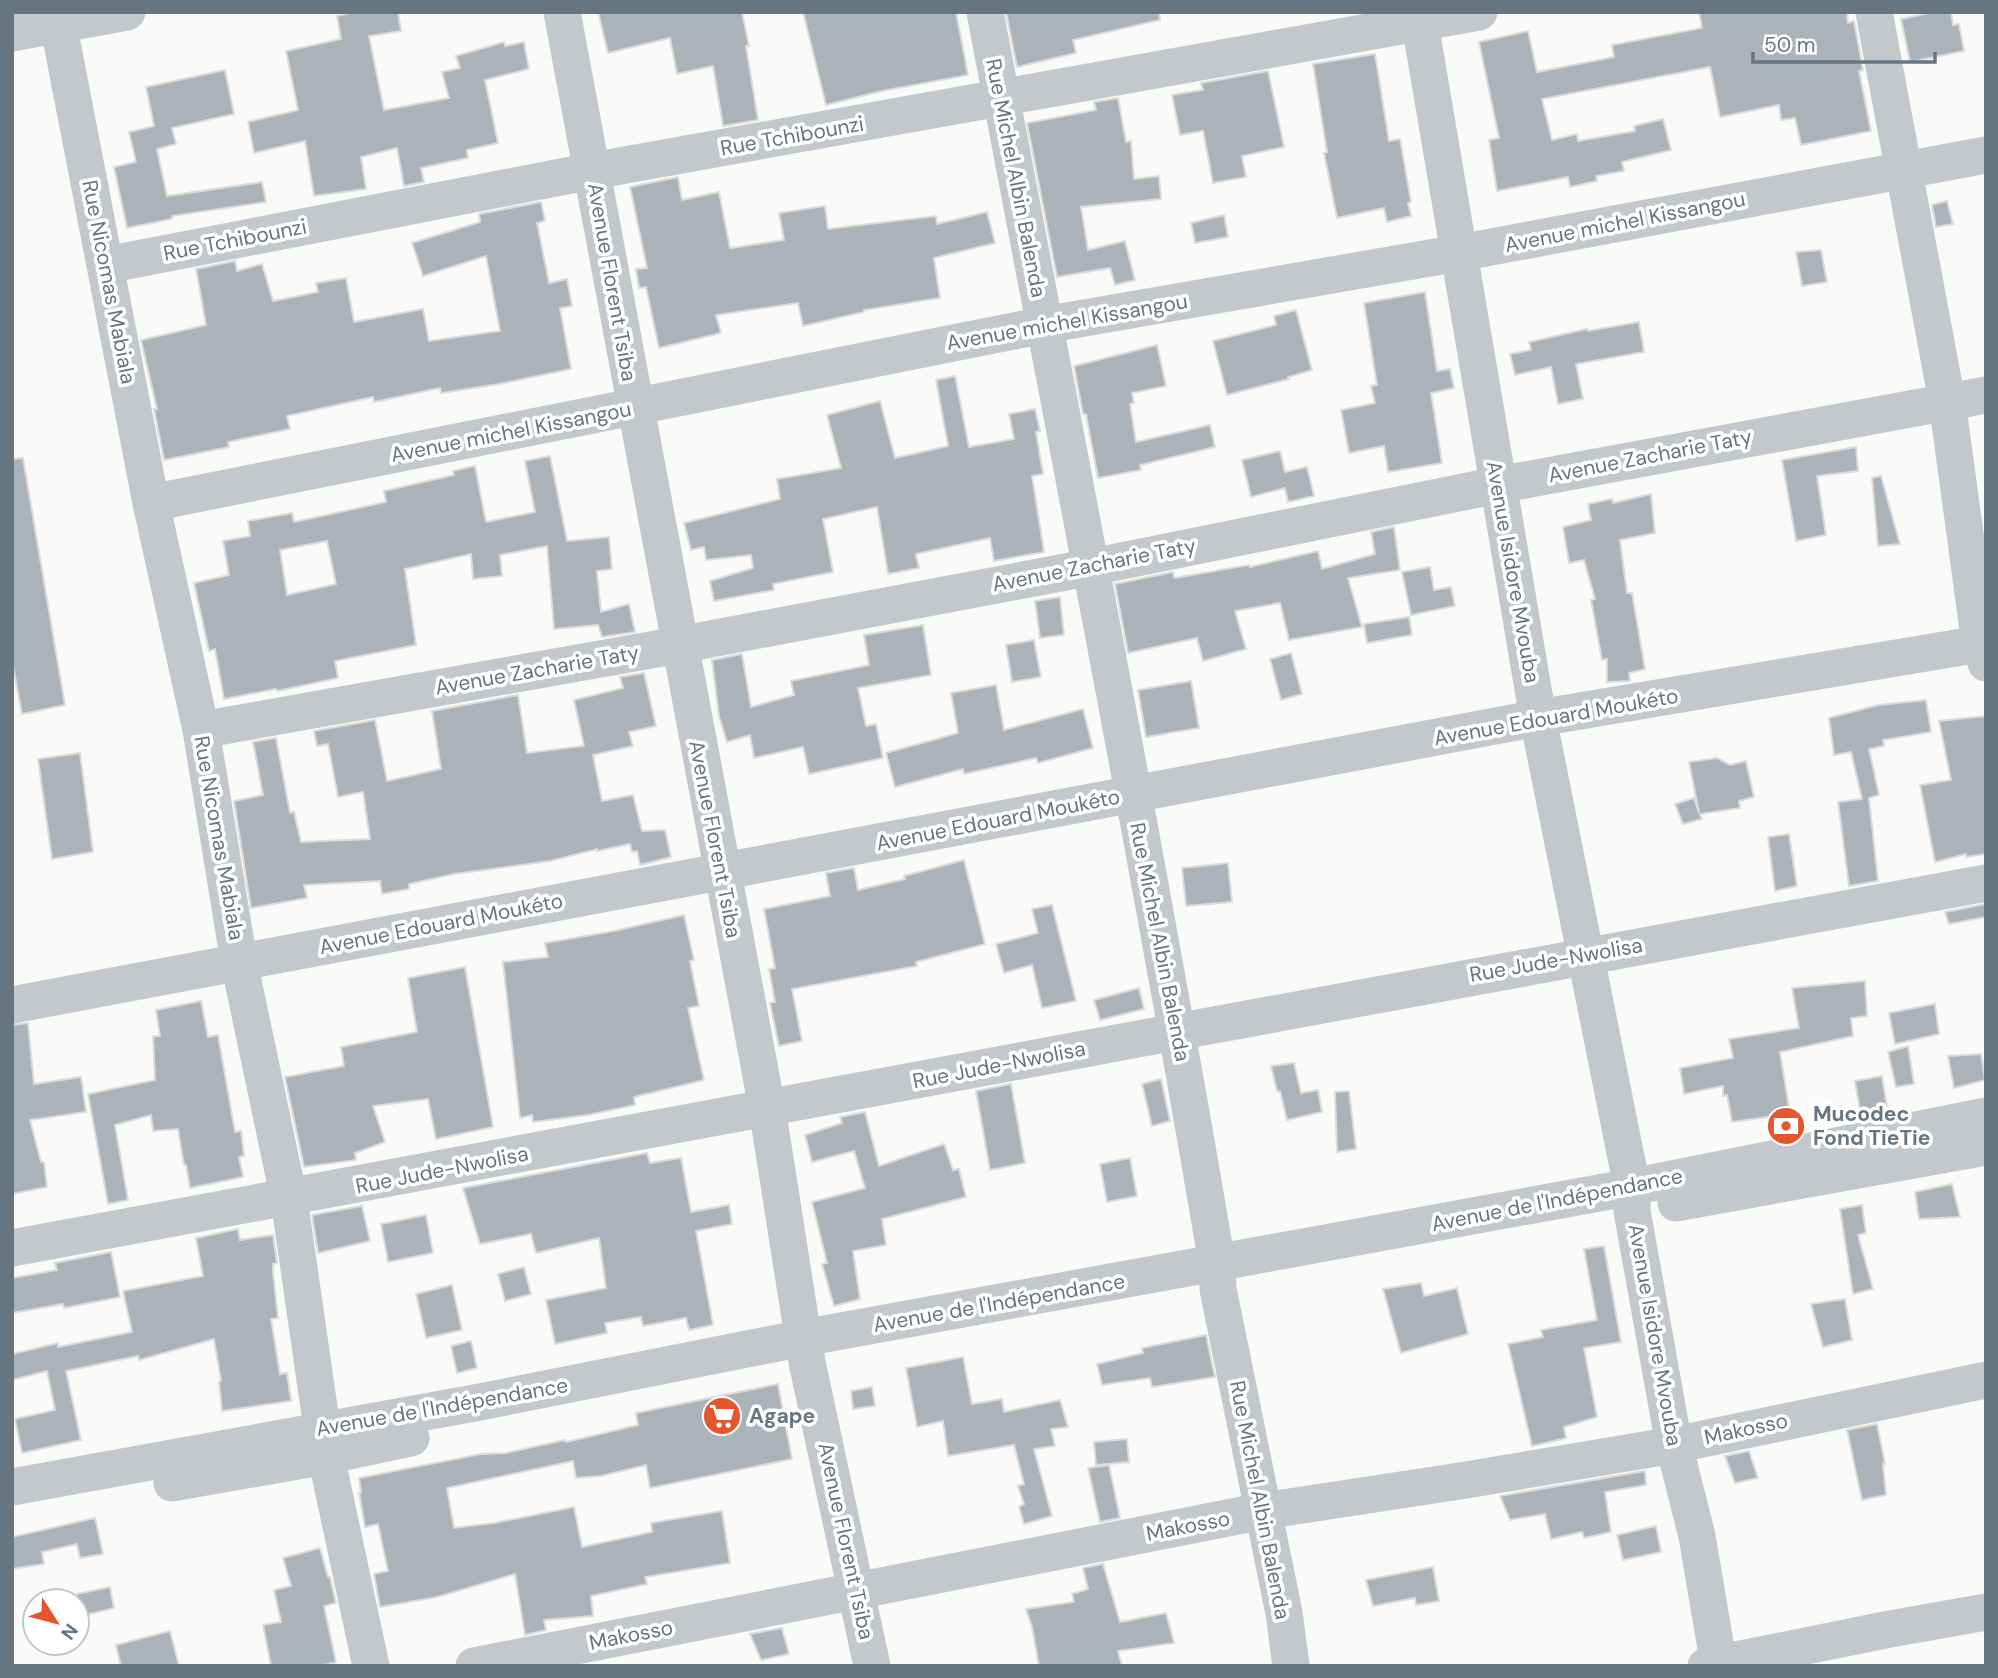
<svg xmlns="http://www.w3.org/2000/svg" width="1998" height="1678" viewBox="0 0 1998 1678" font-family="'DM Sans',sans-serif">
	<rect width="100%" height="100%" fill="#fafaf8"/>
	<g fill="#aab3b9" stroke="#dcdcda" stroke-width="2" fill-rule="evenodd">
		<polygon points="356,12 398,12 401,31 369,36 384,110 449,98 442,72 460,68 456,56 504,42 505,46 524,42 529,69 485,80 498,143 467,150 468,158 421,168 424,182 404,186 397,148 361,157 366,189 314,196 305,141 254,153 248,122 298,110 286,51 341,39 337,16"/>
		<polygon points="598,12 742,12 749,46 746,46 758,120 723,126 713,66 677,74 670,38 608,53"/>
		<polygon points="803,12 956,12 968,75 882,91 826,105"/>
		<polygon points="1006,12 1159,12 1160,20 1073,40 1076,53 1017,67"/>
		<polygon points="1699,12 1847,12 1848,23 1854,21 1863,70 1859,71 1871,131 1801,145 1795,118 1781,120 1779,105 1720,117 1710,67 1542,99 1552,140 1577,134 1578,141 1635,131 1634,126 1663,119 1671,150 1622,162 1624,171 1596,176 1597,181 1570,187 1568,177 1497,191 1489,140 1499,138 1479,42 1528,31 1537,72 1614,57 1612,45 1702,28"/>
		<polygon points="1934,12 1951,12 1953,25 1959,24 1964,51 1910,62 1901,19"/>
		<polygon points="1375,54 1389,141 1400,139 1411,202 1408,203 1411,216 1387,222 1384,208 1337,218 1324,153 1327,152 1313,64"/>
		<polygon points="225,70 234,114 172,128 176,144 157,149 167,196 262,182 266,202 172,216 172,219 127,228 114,167 136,162 129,132 154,126 146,87"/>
		<polygon points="1268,71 1284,147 1242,156 1246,177 1213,183 1203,131 1180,135 1172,95 1203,90 1201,83"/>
		<polygon points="1118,98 1126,142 1131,141 1134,179 1159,176 1161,199 1081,207 1088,250 1125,241 1135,280 1115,285 1110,268 1057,277 1027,123 1096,110 1094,102"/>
		<polygon points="678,177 682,200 719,192 730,248 784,240 779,213 825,206 828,229 936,216 937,224 987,212 995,243 934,258 940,298 864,310 864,312 803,326 798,303 716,315 721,333 659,348 646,287 639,288 636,269 647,268 630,187"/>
		<polygon points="1947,201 1953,224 1936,227 1932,205"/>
		<polygon points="541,202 545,221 537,223 549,283 567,279 572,306 560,308 571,369 499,384 441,393 440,388 374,402 373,397 287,416 290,429 228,442 229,447 164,460 154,409 157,409 141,340 206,325 196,269 235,261 237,271 262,264 273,301 318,292 316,283 346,278 354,322 423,309 429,341 500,331 486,256 423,276 412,243 480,222 479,214"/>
		<polygon points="1224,215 1228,237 1195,243 1191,223"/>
		<polygon points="1821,250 1827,282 1802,286 1796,252"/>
		<polygon points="1425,292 1437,371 1450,369 1454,388 1431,393 1442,463 1388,472 1384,446 1349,453 1341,410 1375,403 1371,386 1377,385 1364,303"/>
		<polygon points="1296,310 1312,370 1288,377 1289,379 1227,395 1213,341 1276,325 1274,316"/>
		<polygon points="1639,322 1644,352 1576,364 1583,399 1558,404 1551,367 1515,375 1510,354 1531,350 1529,342 1587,329 1588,331"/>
		<polygon points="1157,345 1166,386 1132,393 1134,403 1130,404 1136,442 1210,425 1215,447 1140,465 1141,470 1098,478 1086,414 1083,414 1074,366"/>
		<polygon points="955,376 969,447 1014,439 1009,414 1035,409 1040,431 1036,432 1043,474 1032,476 1044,552 994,561 990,538 916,554 919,568 888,574 877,507 823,519 833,572 773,584 774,590 714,601 710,581 753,568 751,555 706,560 704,547 691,550 684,523 780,499 777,479 841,468 827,415 880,401 895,458 948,446 936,380"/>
		<polygon points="1856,447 1858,471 1817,476 1826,535 1796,541 1782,460"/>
		<polygon points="1280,451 1285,472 1307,467 1314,496 1288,502 1285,488 1251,497 1242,460"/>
		<path d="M 550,456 L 567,541 L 609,537 L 612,569 L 597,571 L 601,612 L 629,604 L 635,632 L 602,637 L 598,625 L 554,629 L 547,546 L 500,555 L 502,576 L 473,579 L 471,554 L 405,569 L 416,645 L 335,661 L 338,678 L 277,691 L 276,689 L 224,699 L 215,649 L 209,651 L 194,583 L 229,575 L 223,541 L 250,536 L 248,521 L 292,513 L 294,522 L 386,502 L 384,491 L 454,475 L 453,471 L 475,466 L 486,522 L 535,512 L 525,461 ZM 327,541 L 336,584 L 287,595 L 280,550 Z"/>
		<polygon points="23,458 65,705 22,714 12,660 12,459"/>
		<polygon points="1881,476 1900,544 1878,546 1872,478"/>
		<polygon points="1651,494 1655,533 1620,540 1627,593 1632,593 1645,669 1629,673 1630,681 1607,682 1607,659 1602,660 1591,600 1595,599 1584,560 1569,563 1563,527 1591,520 1588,504 1612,499 1613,503"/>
		<polygon points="1394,527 1400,570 1348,578 1362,627 1289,640 1280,603 1235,611 1246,649 1203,661 1197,638 1128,653 1115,584 1173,572 1174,578 1249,565 1250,567 1318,551 1322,569 1375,554 1371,532"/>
		<polygon points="1430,567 1434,590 1451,587 1455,606 1411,615 1402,572"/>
		<polygon points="1060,597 1064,635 1040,638 1035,601"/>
		<polygon points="1409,617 1412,635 1367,643 1364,624"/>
		<polygon points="923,625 931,675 858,688 866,726 876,724 883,758 809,774 803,747 754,758 750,735 727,742 719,716 712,660 742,654 751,707 794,695 791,681 869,665 864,635"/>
		<polygon points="1034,640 1041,677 1012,682 1006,645"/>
		<polygon points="1291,653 1302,694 1281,700 1270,659"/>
		<polygon points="644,673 656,726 629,732 633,746 593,755 602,801 633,795 642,831 665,830 671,857 640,865 637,851 632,852 630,844 597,851 597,849 550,861 454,874 409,884 409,889 382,894 380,881 304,885 307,898 251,908 234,801 263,795 253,742 276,738 290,813 294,812 301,842 370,839 363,792 338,797 328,744 317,746 314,731 375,720 387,781 441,769 432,711 518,695 527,753 584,746 574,700 623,688 620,677"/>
		<polygon points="1191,681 1199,728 1146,737 1138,690"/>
		<polygon points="996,685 1004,730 1083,709 1093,748 1038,763 1036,758 964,774 963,769 895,787 886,753 958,733 951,693"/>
		<polygon points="1926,700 1931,732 1883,740 1884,746 1869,749 1879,795 1869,798 1878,881 1849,886 1838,802 1862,799 1851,752 1834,755 1829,718 1878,705"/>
		<polygon points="1986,716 1986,854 1966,857 1966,854 1935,862 1920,785 1951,780 1939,721"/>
		<polygon points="80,753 93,852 52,859 38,759"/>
		<polygon points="1717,758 1730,765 1746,761 1754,797 1739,801 1740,808 1700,814 1702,819 1683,824 1675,804 1694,798 1699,813 1689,762"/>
		<polygon points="1789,834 1797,886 1775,891 1768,837"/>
		<polygon points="964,860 985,944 916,962 917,966 792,989 802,1041 779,1046 770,1003 775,1002 769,969 775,968 764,909 830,896 826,873 854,868 858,890 905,879 904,876"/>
		<polygon points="1228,863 1232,902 1186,906 1182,868"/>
		<polygon points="1986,904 1986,917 1949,924 1945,912"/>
		<polygon points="1052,905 1076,1001 1042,1008 1032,965 1004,973 996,944 1038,933 1032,909"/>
		<polygon points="684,915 694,960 690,961 699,1006 688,1008 704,1080 634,1097 635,1105 588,1115 533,1122 532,1115 520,1118 503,962 548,957 545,943 614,931"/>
		<polygon points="465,967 493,1127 436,1139 428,1099 373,1106 385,1142 355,1153 356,1160 304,1167 285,1077 344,1066 341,1047 417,1032 408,978"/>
		<polygon points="1865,981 1867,1016 1851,1018 1853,1036 1780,1052 1790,1114 1732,1122 1727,1095 1723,1096 1723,1086 1684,1094 1680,1068 1733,1058 1729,1039 1799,1028 1792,988"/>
		<polygon points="1139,988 1144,1009 1100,1020 1094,1000"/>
		<polygon points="201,1001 208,1037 218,1035 235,1132 241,1131 244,1156 239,1157 243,1177 190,1188 186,1165 184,1165 178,1129 153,1131 151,1115 115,1125 128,1200 108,1204 88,1094 155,1080 153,1036 160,1036 156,1010"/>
		<polygon points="1935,1004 1939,1034 1895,1044 1889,1013"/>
		<polygon points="28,1023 34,1084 81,1077 86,1112 30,1120 41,1162 44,1162 47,1187 12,1194 12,1025"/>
		<polygon points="1908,1046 1914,1084 1896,1087 1888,1052"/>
		<polygon points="1981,1054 1985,1080 1954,1088 1948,1056"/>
		<polygon points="1294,1063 1301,1093 1318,1090 1322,1112 1287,1120 1280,1091 1277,1091 1271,1066"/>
		<polygon points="1882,1076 1887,1107 1860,1111 1855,1081"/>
		<polygon points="1161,1079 1170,1121 1152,1126 1142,1084"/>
		<polygon points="1011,1084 1025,1163 990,1170 976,1091"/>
		<polygon points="1349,1091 1356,1149 1337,1152 1335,1092"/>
		<polygon points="865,1112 879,1166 944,1144 953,1170 959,1169 966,1197 882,1219 886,1245 853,1251 860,1299 834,1306 822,1264 827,1263 812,1202 865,1188 854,1151 812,1162 805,1135 842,1123 840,1117"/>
		<polygon points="647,1153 650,1163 681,1158 691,1212 729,1205 732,1224 696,1231 713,1325 689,1330 686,1318 643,1326 641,1317 605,1323 607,1333 555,1344 546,1300 606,1288 599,1238 536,1253 531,1234 480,1244 463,1188"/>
		<polygon points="1130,1158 1137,1196 1107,1202 1100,1164"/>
		<polygon points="1952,1184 1960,1217 1919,1219 1915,1192"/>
		<polygon points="1862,1205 1866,1233 1858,1235 1873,1289 1853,1294 1840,1209"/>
		<polygon points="362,1206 370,1241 318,1253 312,1215"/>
		<polygon points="426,1215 433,1253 388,1262 381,1224"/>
		<polygon points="238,1229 240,1240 273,1235 277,1263 273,1264 273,1272 278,1318 271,1319 280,1374 287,1373 291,1401 222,1411 219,1382 221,1381 214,1339 139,1360 138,1356 66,1371 81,1440 22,1453 15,1419 55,1410 47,1371 12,1380 12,1354 58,1343 58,1347 132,1332 123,1291 203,1276 196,1238"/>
		<polygon points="1604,1246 1621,1342 1584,1348 1597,1417 1564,1427 1566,1438 1532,1446 1508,1344 1543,1337 1541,1330 1597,1320 1584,1249"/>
		<polygon points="111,1252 120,1297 64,1308 63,1304 12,1313 12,1278 57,1270 55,1263"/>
		<polygon points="524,1267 531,1294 505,1301 498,1274"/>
		<polygon points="1421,1283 1424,1296 1457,1288 1468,1334 1401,1353 1383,1289"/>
		<polygon points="452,1285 462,1330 426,1338 416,1294"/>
		<polygon points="1845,1299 1852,1340 1823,1347 1811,1304"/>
		<polygon points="1206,1335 1215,1377 1152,1387 1150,1378 1102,1385 1097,1364 1143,1353 1142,1348"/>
		<polygon points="471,1341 477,1368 457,1373 451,1346"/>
		<polygon points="963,1357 972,1404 1002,1399 1004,1412 1060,1400 1068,1427 1051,1429 1055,1446 1034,1449 1052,1516 1024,1524 1019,1507 1024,1504 1018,1486 1024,1484 1014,1445 948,1456 943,1421 917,1427 906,1368"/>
		<polygon points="778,1384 792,1459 650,1488 646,1465 601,1476 576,1478 573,1461 447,1488 454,1528 494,1523 574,1507 582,1547 652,1532 651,1523 722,1511 730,1563 645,1577 647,1584 591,1596 593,1616 544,1620 546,1630 525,1635 515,1574 437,1597 380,1607 374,1574 388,1571 378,1524 365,1527 359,1493 361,1493 359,1478 481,1454 506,1453 565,1440 566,1442 638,1425 636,1413"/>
		<polygon points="872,1387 875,1406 853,1409 851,1391"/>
		<polygon points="1877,1424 1885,1464 1883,1464 1886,1495 1862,1500 1847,1430"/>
		<polygon points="1127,1439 1129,1462 1096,1465 1094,1442"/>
		<polygon points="1749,1451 1758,1478 1735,1483 1725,1456"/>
		<polygon points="1109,1465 1120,1518 1100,1522 1088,1468"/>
		<polygon points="1645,1471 1646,1485 1605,1492 1611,1532 1584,1538 1582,1532 1551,1539 1545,1514 1510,1520 1500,1496"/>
		<polygon points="95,1518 103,1554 80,1558 77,1544 42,1552 44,1564 12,1569 12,1537"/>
		<polygon points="1656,1526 1661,1552 1623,1560 1617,1535"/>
		<polygon points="320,1548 328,1577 330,1577 336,1603 324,1606 336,1662 320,1666 271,1666 263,1625 281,1622 274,1590 291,1586 283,1558"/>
		<polygon points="1103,1564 1120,1622 1166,1613 1174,1643 1118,1651 1122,1666 1039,1666 1032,1627 1026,1609 1074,1602 1072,1594 1088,1589 1083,1568"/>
		<polygon points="1433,1567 1439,1601 1416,1605 1415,1598 1373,1606 1366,1580"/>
		<polygon points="110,1587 114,1608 77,1617 77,1594"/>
		<polygon points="782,1628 789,1654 761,1660 750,1634"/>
		<polygon points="170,1631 179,1666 121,1666 116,1645"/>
	</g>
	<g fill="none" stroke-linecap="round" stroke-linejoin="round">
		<g stroke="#c3c8cc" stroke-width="37">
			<polyline points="56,12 151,503 201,730 239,962 289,1199 326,1456 371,1666"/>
			<polyline points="562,12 767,1108 807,1362 872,1666"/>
			<path d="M 985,12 C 1064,429 1146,845 1217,1263 L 1218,1289 L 1284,1613 L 1291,1666"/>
			<polyline points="1418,12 1538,718 1632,1187 1632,1211 1674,1445 1697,1536 1719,1666"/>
			<polyline points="1874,12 1947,401 1980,644 1986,663"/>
			<polyline points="12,33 127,12"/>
			<polyline points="106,265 592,171 1479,12"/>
			<polyline points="151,503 1044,325 1459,253 1986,155"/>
			<polyline points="201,730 679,645 1092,567 1498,485 1986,395"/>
			<polyline points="12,1005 1538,718 1986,643"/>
			<polyline points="1676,1203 1986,1147"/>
			<path d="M 12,1248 C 671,1130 1327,1000 1986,883"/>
			<polyline points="172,1483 326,1456 411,1438"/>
			<polyline points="12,1487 480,1402 803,1338 1632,1187 1986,1116"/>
			<polyline points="474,1666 1263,1511 1460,1481 1674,1445 1986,1380"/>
			<polyline points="1706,1666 1890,1629 1986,1612"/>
		</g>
	</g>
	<defs>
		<g id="bank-disc" transform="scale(2.0125)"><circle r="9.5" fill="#e4572e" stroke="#fff"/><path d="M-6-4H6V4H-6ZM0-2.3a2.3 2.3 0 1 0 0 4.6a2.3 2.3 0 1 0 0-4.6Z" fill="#fff"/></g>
		<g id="supermarket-disc" transform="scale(2.0125)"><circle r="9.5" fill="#e4572e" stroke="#fff"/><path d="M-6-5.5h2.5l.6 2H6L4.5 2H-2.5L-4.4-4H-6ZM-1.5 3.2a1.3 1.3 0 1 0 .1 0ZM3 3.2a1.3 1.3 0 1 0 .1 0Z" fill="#fff"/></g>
	</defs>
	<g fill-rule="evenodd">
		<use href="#bank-disc" x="1786" y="1126"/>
		<use href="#supermarket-disc" x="722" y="1416"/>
	</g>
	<g text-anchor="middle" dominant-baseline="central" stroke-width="7" stroke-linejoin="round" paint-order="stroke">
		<g font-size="21" fill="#657683" stroke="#fff">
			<text transform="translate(792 136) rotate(-10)">Rue Tchibounzi</text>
			<text transform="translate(1016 178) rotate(79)">Rue Michel Albin Balenda</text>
			<text transform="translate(1625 222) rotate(-11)">Avenue michel Kissangou</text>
			<text transform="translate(235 240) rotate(-11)">Rue Tchibounzi</text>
			<text transform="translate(109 282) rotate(79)">Rue Nicomas Mabiala</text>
			<text transform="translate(612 282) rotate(80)">Avenue Florent Tsiba</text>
			<text transform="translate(1067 322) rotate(-10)">Avenue michel Kissangou</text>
			<text transform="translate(511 432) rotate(-11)">Avenue michel Kissangou</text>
			<text transform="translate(1650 456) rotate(-11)">Avenue Zacharie Taty</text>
			<text transform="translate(1094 565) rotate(-11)">Avenue Zacharie Taty</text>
			<text transform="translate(1513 572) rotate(80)">Avenue Isidore Mvouba</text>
			<text transform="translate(537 670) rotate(-10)">Avenue Zacharie Taty</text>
			<text transform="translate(1556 717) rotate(-10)">Avenue Edouard Moukéto</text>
			<text transform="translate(998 820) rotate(-11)">Avenue Edouard Moukéto</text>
			<text transform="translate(219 838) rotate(80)">Rue Nicomas Mabiala</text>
			<text transform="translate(715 839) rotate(79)">Avenue Florent Tsiba</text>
			<text transform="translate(441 924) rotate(-11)">Avenue Edouard Moukéto</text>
			<text transform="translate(1160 942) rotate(79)">Rue Michel Albin Balenda</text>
			<text transform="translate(1556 960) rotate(-10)">Rue Jude-Nwolisa</text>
			<text transform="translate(999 1065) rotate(-11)">Rue Jude-Nwolisa</text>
			<text transform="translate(442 1170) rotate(-11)">Rue Jude-Nwolisa</text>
			<text transform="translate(1557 1200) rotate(-11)">Avenue de l'Indépendance</text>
			<text transform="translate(999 1303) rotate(-10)">Avenue de l'Indépendance</text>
			<text transform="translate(1655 1335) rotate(80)">Avenue Isidore Mvouba</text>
			<text transform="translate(442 1407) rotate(-10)">Avenue de l'Indépendance</text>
			<text transform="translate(1746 1429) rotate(-12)">Makosso</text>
			<text transform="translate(1260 1500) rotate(79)">Rue Michel Albin Balenda</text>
			<text transform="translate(1188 1526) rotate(-11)">Makosso</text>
			<text transform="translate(846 1541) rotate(78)">Avenue Florent Tsiba</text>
			<text transform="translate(631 1635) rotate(-11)">Makosso</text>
		</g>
		<g font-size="21" font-weight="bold" fill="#657683" stroke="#fff" text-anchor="start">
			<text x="1813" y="1114">Mucodec<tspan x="1813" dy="24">Fond TieTie</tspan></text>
			<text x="749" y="1416">Agape</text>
		</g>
	</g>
	<rect width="1998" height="1678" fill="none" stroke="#657683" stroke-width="28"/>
	<g transform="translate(56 1622) rotate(126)"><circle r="33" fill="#ffffff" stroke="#c1c8cd" stroke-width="2"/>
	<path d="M0-5L12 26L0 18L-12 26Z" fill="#e4572e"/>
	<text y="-10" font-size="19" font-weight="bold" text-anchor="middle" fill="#657683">N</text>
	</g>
	<path d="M1753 52v10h182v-10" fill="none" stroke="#657683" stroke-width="3.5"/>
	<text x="1764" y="52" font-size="21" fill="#657683" stroke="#ffffff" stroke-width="5" paint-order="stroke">50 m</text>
</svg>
